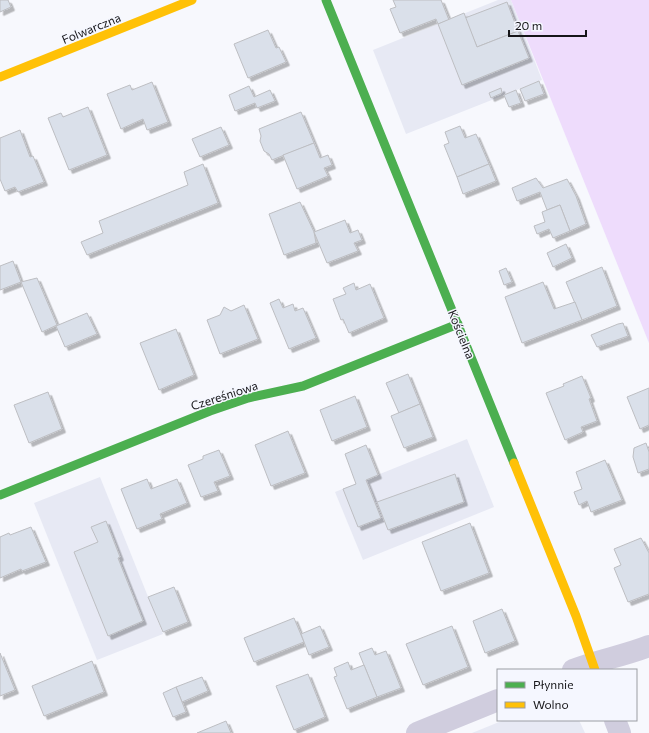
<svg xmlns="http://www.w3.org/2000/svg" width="649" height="733" viewBox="0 0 649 733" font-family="Commissioner,sans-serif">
	<defs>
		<filter id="shadow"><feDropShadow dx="3.5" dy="3.5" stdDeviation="0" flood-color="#0004"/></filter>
	</defs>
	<rect width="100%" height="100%" fill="#f7f8fd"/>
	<g fill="#e7e9f4">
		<polygon points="498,0 511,0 542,80 406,134 373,50"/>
		<polygon points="467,439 494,507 363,560 335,492"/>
		<polygon points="100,477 163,634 97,660 34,503"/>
		<polygon points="504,720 579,720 585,733 472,733"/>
	</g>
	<polygon fill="#eedcfc" points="511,0 649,0 649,343"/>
	<g fill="#dae0ea" stroke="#bdbec2" filter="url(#shadow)">
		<polygon points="0,0 8,0 11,7 0,12"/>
		<polygon points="393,0 441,0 449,20 438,24 436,19 400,33 390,9 396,7"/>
		<polygon points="507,2 518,31 477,47 465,18"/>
		<polygon points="464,13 477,47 518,31 529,58 462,85 438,24"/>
		<polygon points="268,30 276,48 279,47 286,62 248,78 234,44"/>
		<polygon points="539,81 544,94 525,101 520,89"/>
		<polygon points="152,82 168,122 147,130 143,119 121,129 107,94 130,85 132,90"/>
		<polygon points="249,86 254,97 270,90 275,101 257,108 255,103 235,111 229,95"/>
		<polygon points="501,88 502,93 491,98 489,93"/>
		<polygon points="516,90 521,103 509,107 504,95"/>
		<polygon points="88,107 107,155 69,170 48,118 61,113 63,117"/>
		<polygon points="301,112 314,143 272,160 269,154 264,151 260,141 261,136 259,129"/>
		<polygon points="460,126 465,138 476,134 489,164 457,177 444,145 449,143 445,132"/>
		<polygon points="221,127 229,145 200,157 192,139"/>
		<polygon points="20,130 30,157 33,156 44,182 18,192 15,187 5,191 0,179 0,138"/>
		<polygon points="314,143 320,158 328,155 332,165 324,168 328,176 297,189 283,155"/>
		<polygon points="203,164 218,203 87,255 81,242 103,233 99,221 188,185 184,172"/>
		<polygon points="489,164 496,181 463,194 457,177"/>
		<polygon points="536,178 543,188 567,179 576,196 586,224 570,231 560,205 547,210 540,192 517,201 512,188"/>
		<polygon points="300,202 314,232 316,243 284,255 269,214"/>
		<polygon points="560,205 570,231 553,238 549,229 537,234 534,226 545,222 542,212"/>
		<polygon points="345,220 350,233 358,230 362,240 354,243 358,251 327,263 314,232"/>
		<polygon points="566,244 572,258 553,267 547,253"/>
		<polygon points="13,261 21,282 0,290 0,266"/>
		<polygon points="602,267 617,306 582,320 566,282"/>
		<polygon points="506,268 512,282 504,285 499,271"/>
		<polygon points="37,278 57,325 42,332 21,282"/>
		<polygon points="543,282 554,309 575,302 582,320 522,343 505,297"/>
		<polygon points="354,283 356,290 370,284 384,318 349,333 343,319 341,320 333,299 346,294 343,288"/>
		<polygon points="279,299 283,308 293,304 295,311 303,308 316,338 289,349 270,303"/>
		<polygon points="244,305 258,339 220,354 207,320 220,315 224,307 231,311"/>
		<polygon points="87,313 97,334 65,347 56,326"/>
		<polygon points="623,323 628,336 597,347 591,335 618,324"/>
		<polygon points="176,329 194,375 159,390 140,343"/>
		<polygon points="408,374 420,404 399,413 386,383"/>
		<polygon points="582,376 591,398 589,399 597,421 581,427 583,432 565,440 546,393 564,386 563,384"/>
		<polygon points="649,388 649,425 640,429 627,397"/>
		<polygon points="48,392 62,429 29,443 14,405"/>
		<polygon points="355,396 367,427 332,441 320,410"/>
		<polygon points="420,404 433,437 404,448 391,416"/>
		<polygon points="288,431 305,473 271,486 255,445"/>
		<polygon points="646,443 649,452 649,469 638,473 633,457 634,448"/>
		<polygon points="366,445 378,475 366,480 381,518 358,527 343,489 356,484 345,454"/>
		<polygon points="219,450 230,476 214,482 218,491 201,497 188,465 203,459 203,456"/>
		<polygon points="605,460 622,500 591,512 587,501 579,505 574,492 582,489 576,472"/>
		<polygon points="455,474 464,502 388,530 377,502"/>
		<polygon points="147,479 151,489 177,479 187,503 160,514 162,519 137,529 121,489"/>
		<polygon points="106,521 120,557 118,558 143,621 108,636 74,552 98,542 91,527"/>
		<polygon points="470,523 489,573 441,591 422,542"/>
		<polygon points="31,527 46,562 22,571 21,569 0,578 0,537 9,533 10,535"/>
		<polygon points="641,538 649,553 649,594 628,602 614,568 621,565 614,549"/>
		<polygon points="174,587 188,622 163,632 148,597"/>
		<polygon points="502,609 515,641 485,653 473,621"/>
		<polygon points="294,618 304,642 254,662 244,638"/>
		<polygon points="320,626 329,647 309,655 301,634"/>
		<polygon points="452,626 468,667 423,685 406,644"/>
		<polygon points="372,648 375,655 386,651 401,688 377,697 359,653"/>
		<polygon points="0,653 15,690 0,696"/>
		<polygon points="92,661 104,692 44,716 32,686"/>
		<polygon points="348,662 351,670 364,665 377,697 347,709 334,677 337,676 334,668"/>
		<polygon points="308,674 325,717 294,730 276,686"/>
		<polygon points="202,677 208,691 182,702 176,687"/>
		<polygon points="176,687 186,712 173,717 163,693"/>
		<polygon points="226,721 231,733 197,733"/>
	</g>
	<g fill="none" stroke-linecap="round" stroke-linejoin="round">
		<g stroke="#d0cdde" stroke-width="22">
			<path d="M 573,670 C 598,660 624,656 649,646"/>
			<polyline points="615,720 620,733"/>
			<polyline points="417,733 498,700"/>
		</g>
		<g stroke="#4caf50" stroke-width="9">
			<polyline points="326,0 514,463"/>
			<polyline points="0,495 210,411 248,398 303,386 458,324"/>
		</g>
		<g stroke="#ffc107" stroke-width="9">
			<polyline points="0,77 192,0"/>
			<polyline points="514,463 576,616 595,670"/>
		</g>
	</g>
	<g text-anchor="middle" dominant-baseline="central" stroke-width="3" stroke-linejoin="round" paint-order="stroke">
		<g font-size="12" fill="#151518" stroke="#f5f7ff">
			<text transform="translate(91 28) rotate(-22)">Folwarczna</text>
			<text transform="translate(462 334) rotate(68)">Kościelna</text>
			<text transform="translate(224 395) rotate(-18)">Czereśniowa</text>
		</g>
	</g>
	<rect x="497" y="669" width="140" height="52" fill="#f5f7ff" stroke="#9b9da3"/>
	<rect x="505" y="682" width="20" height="6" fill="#4caf50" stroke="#9b9da3"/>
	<text x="533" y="689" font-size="12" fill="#151518">Płynnie</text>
	<rect x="505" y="702" width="20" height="6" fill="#ffc107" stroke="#9b9da3"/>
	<text x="533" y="709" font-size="12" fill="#151518">Wolno</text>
	<path d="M509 30v6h77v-6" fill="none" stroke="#151518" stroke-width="2"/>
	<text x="515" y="30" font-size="12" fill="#151518" stroke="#f5f7ff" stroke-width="3" paint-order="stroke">20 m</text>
</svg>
